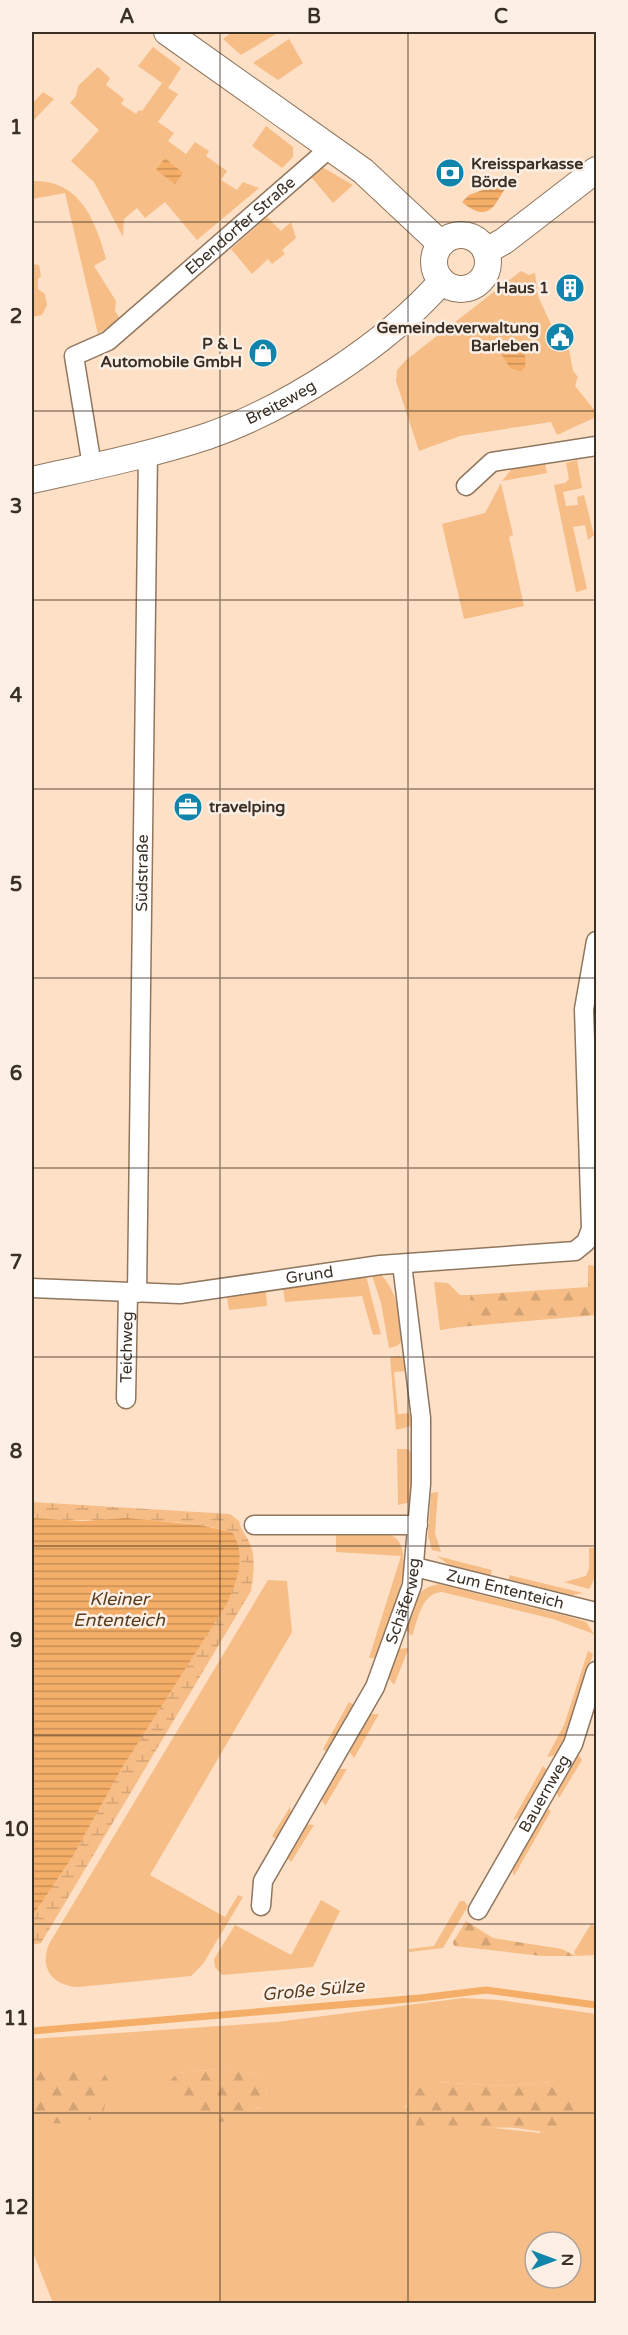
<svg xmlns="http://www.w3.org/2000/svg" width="628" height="2335" viewBox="0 0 628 2335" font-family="'Varela Round',sans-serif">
	<defs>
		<pattern id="forest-firs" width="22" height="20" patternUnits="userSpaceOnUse" patternTransform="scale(1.5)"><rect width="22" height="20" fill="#f6bd87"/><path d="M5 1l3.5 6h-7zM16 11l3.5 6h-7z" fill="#d4a374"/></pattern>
		<pattern id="wetland-marsh" width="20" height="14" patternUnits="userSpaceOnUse" patternTransform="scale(1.5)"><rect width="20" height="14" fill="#f6bd87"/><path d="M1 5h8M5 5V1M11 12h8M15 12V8" fill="none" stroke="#d4a374"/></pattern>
		<pattern id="water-rules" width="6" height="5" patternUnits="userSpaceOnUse" patternTransform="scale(1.5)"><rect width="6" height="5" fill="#f5ae67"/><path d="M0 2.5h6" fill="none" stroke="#c88e55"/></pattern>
	</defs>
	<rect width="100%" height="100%" fill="#fde0c5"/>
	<g fill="#f6bd87" fill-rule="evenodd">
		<polygon points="232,32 279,32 241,55 223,39"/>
		<polygon points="289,39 303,63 278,80 253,63"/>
		<polygon points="153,47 181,68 168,88 178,94 158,122 174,133 168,141 186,154 195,142 209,151 206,156 227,171 221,180 237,190 243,182 259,188 197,240 165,202 145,218 137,208 124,219 123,237 94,182 71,161 99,130 70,103 76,96 78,86 98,67 110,78 106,85 124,99 121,104 136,114 139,110 142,111 162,83 138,66"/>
		<polygon points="43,92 54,99 32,122 32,104"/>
		<polygon points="266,126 293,147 293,157 282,168 252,146"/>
		<polygon points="322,167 353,185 333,203 311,177"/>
		<path d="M 32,181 C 79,179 95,219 106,259 L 94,266 L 116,301 L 115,311 L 120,319 L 98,334 L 65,193 L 32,199 Z"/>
		<polygon points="267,217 281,231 291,222 296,238 282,250 285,254 272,264 268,259 252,274 231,249"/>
		<polygon points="32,264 39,265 41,276 38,279 38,289 45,294 47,305 42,315 32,317"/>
		<polygon points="521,271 529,275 535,273 538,296 559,342 568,344 573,371 578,377 575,386 596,412 596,417 557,435 551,422 460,436 419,451 396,381 397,370 406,360"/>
		<polygon points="544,460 547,473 502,481 514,466"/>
		<polygon points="577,460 582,488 563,492 566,506 578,505 577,497 584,495 594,535 588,540 585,525 573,527 587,589 576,592 554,485 565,483 569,479 566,463"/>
		<polygon points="501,483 513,535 509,537 524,606 464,619 442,524 485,513"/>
		<path d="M 380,1274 C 398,1291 400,1317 403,1340 L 397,1346 L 389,1348 L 381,1303 L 372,1275 Z"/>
		<polygon points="366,1276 381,1334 373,1335 362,1296 285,1302 283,1288"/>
		<polygon points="434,1282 448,1283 460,1295 471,1295 468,1306 460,1314 460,1327 440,1330"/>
		<polygon points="266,1291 267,1306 229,1310 227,1297"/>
		<polygon points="399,1356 406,1360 406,1371 394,1372 398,1414 411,1413 411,1426 396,1430 390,1357"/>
		<path d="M 397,1449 L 408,1449 C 417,1458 412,1489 411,1502 L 398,1505 Z"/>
		<polygon points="438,1492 435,1533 441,1552 432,1550 428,1535 431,1493"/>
		<path d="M 336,1533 C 352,1533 372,1530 387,1534 C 426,1542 385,1635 377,1658 L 369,1658 L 401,1556 L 336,1552 Z"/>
		<path d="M 589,1548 L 595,1548 C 595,1562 598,1577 589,1589 L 564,1582 L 586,1576 L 589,1568 Z"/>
		<polygon points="437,1556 492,1570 490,1577 450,1566"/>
		<polygon points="509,1575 583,1593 568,1596 509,1582"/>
		<path d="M 268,1580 L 287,1581 L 292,1632 L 150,1875 L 225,1917 L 238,1895 L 243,1897 L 203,1964 L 191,1976 L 78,1987 C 53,1986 39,1969 49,1944 Z"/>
		<path d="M 439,1584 L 570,1617 L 586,1622 L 594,1634 L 553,1619 L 442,1592 C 421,1593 418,1620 412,1636 L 405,1629 C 412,1607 413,1588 439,1584 Z"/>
		<polygon points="408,1648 408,1650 394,1685 387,1676 398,1649"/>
		<polygon points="588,1651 593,1654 572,1722 557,1755 547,1757 564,1725"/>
		<polygon points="349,1702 354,1705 327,1752 323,1749"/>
		<polygon points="369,1714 379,1714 354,1758 349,1751"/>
		<polygon points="578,1754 582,1760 559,1798 555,1789 576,1755"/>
		<polygon points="543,1766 546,1769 546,1774 521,1817 513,1820"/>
		<polygon points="338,1769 347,1769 325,1806 321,1798"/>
		<polygon points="290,1807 291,1814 277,1839 272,1836"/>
		<polygon points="545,1807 551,1811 514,1876 511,1864"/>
		<polygon points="305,1824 314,1825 291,1862 286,1856"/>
		<polygon points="321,1900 340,1911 313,1967 222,1975 215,1967 214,1959 235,1925 291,1955"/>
		<polygon points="460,1901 464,1901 468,1906 443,1948 409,1952 409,1949 434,1946"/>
		<polygon points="591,1924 596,1927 596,1955 576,1956 574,1952"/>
		<path d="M 463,1998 L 500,2000 L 596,2014 L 596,2303 L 53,2303 L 32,2250 L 32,2039 L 277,2022 ZM 229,2068 C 252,2072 261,2069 267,2094 L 259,2108 L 224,2122 L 177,2073 ZM 436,2082 L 504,2086 L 551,2082 L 540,2133 L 410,2119 L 405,2106 ZM 535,2242 L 571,2242 L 571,2278 L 535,2278 Z"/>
	</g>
	<g fill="url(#forest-firs)">
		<polygon points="588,1265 596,1266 596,1315 460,1327 460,1314 468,1306 471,1295 588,1287"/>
		<polygon points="466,1921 493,1938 562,1949 576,1956 542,1956 454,1946 453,1942"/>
		<path d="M 84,2065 L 102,2070 L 110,2083 L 103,2114 C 83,2126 55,2123 32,2123 L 32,2072 Z"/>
		<path d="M 229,2068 C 252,2069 270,2075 266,2102 C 229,2131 184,2133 168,2083 L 177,2073 Z"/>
		<path d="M 436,2082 L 504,2086 L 551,2082 L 573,2091 L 584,2100 L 584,2118 C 540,2143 532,2124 490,2128 C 459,2131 398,2145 407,2093 Z"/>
	</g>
	<path fill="url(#wetland-marsh)" d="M 32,1502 L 230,1514 L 239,1521 C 241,1532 248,1537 251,1547 C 256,1558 253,1579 251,1591 L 41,1943 L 32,1945 L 32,1917 L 73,1856 L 122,1768 L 198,1648 L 232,1532 C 172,1515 110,1523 48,1519 L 32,1541 Z"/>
	<g fill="url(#water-rules)">
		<polygon points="165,158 183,173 175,184 156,170"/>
		<path d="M 510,180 L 511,183 C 497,191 495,230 462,202 L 469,195 Z"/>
		<path d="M 512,337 C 523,343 527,355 525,367 L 521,371 L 510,368 L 502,355 L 502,343 Z"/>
		<path d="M 32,1518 L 83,1521 L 126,1518 L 200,1525 L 232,1532 C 247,1556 237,1582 226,1605 L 122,1768 L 73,1856 L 32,1917 Z"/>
	</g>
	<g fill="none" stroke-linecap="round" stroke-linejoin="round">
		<polyline stroke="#f5ae67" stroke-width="7" points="32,2031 420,1998 486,1990 596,2005"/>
		<g stroke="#90765e" stroke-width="21">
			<g id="street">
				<path id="s1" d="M 92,466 L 74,356 L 108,341 L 331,147"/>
				<polyline points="466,486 492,462 596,446"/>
				<path id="s2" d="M 32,1288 L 180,1294 L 380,1265 L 575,1251 L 586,1242 L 591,1229 L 584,1009 L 596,941"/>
				<path id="s3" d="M 137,1293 L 148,452"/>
				<path id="s4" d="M 126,1399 L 128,1293"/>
				<polyline points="254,1525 418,1525"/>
				<path id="s5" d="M 415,1567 L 596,1612"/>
				<path id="s6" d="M 261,1906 L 263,1881 L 375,1687 L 412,1585 L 421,1484 L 421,1418 L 402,1264"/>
				<path id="s7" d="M 478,1910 L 573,1744 L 596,1671"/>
			</g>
		</g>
		<g stroke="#90765e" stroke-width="28">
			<g id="secondary">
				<polyline points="167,32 363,171 441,244"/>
				<circle cx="461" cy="262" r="27"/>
				<polyline points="486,251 504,241 596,170"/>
				<path id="s8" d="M 32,480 C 90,467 151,455 208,436 C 288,408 386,345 442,281"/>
			</g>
		</g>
		<use href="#street" stroke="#fff" stroke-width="18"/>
		<use href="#secondary" stroke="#fff" stroke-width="26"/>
	</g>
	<path fill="none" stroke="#3b3025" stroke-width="1.5" stroke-opacity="0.55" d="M 220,32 L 220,2304M 408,32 L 408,2304M 32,222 L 596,222M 32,411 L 596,411M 32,600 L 596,600M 32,789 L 596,789M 32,978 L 596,978M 32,1168 L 596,1168M 32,1357 L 596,1357M 32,1546 L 596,1546M 32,1735 L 596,1735M 32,1924 L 596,1924M 32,2113 L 596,2113"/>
	<defs>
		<g id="bank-disc" transform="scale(1.5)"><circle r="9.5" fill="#1084aa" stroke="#fcf0e6"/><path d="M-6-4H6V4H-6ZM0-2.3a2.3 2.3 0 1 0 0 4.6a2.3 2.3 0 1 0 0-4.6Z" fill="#fff"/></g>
		<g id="building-disc" transform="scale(1.5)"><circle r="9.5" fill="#1084aa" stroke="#fcf0e6"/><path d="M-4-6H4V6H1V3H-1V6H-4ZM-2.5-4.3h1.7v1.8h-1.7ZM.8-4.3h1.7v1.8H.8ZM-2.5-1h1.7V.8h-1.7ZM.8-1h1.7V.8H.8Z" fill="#fff"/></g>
		<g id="civic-disc" transform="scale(1.5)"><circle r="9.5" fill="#1084aa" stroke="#fcf0e6"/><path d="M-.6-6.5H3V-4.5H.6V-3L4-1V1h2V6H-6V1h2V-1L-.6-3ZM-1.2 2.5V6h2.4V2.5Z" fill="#fff"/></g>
		<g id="shop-disc" transform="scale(1.5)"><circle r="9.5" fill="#1084aa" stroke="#fcf0e6"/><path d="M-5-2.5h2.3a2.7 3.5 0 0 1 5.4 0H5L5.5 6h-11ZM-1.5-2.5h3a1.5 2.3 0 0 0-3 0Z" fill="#fff"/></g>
		<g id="office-disc" transform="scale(1.5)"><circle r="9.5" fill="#1084aa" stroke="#fcf0e6"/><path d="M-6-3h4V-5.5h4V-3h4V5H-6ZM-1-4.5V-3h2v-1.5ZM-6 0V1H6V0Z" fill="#fff"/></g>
	</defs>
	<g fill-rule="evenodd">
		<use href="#bank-disc" x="450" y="173"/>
		<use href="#building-disc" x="570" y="288"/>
		<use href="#civic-disc" x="560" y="337"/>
		<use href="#shop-disc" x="263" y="353"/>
		<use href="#office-disc" x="188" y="807"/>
	</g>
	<g text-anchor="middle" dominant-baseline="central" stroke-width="5" stroke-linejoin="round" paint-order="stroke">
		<g font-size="16" font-weight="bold" fill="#3b3025" stroke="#fcf0e6" text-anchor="end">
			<text x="471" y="164" text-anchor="start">Kreissparkasse<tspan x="471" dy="18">Börde</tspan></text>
			<text x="549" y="288">Haus 1</text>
			<text x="539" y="328">Gemeindeverwaltung<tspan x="539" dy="18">Barleben</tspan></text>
			<text x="242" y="344">P &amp; L<tspan x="242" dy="18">Automobile GmbH</tspan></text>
			<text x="209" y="807" text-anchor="start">travelping</text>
		</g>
		<g font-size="16" fill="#3b3025" stroke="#fcf0e6">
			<text stroke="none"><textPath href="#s1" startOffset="324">Ebendorfer Straße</textPath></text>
			<text stroke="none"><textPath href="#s8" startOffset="262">Breiteweg</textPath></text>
			<text stroke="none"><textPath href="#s3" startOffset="420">Südstraße</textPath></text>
			<text stroke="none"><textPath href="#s2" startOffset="279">Grund</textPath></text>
			<text stroke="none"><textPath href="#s4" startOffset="52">Teichweg</textPath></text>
			<text stroke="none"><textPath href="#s5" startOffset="93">Zum Ententeich</textPath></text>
			<text stroke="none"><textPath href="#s6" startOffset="340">Schäferweg</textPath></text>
			<text stroke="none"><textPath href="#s7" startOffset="134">Bauernweg</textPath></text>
		</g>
		<g font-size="18" font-style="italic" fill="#5b3d20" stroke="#fcf0e6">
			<text x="119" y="1599">Kleiner<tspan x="119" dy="21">Ententeich</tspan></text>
			<text transform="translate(313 1990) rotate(-5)">Große Sülze</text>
		</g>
	</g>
	<rect width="628" height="2335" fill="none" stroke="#fcf0e6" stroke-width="66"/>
	<g transform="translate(553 2260) rotate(90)"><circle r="28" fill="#fcf0e6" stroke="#afa399" stroke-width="1.5"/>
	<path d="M0-4.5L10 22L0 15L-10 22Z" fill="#1084aa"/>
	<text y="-9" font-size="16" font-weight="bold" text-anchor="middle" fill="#3b3025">N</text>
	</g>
	<rect x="33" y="33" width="562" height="2269" fill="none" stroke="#3b3025" stroke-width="2"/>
	<g font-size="20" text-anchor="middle" font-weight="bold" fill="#3b3025">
		<text x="127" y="23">A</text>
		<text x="314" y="23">B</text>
		<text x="501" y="23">C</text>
		<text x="16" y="134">1</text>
		<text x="16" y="323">2</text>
		<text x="16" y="513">3</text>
		<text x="16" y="702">4</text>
		<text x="16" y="891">5</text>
		<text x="16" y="1080">6</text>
		<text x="16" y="1269">7</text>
		<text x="16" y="1458">8</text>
		<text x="16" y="1647">9</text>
		<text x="16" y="1836">10</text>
		<text x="16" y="2025">11</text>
		<text x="16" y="2214">12</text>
	</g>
</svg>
